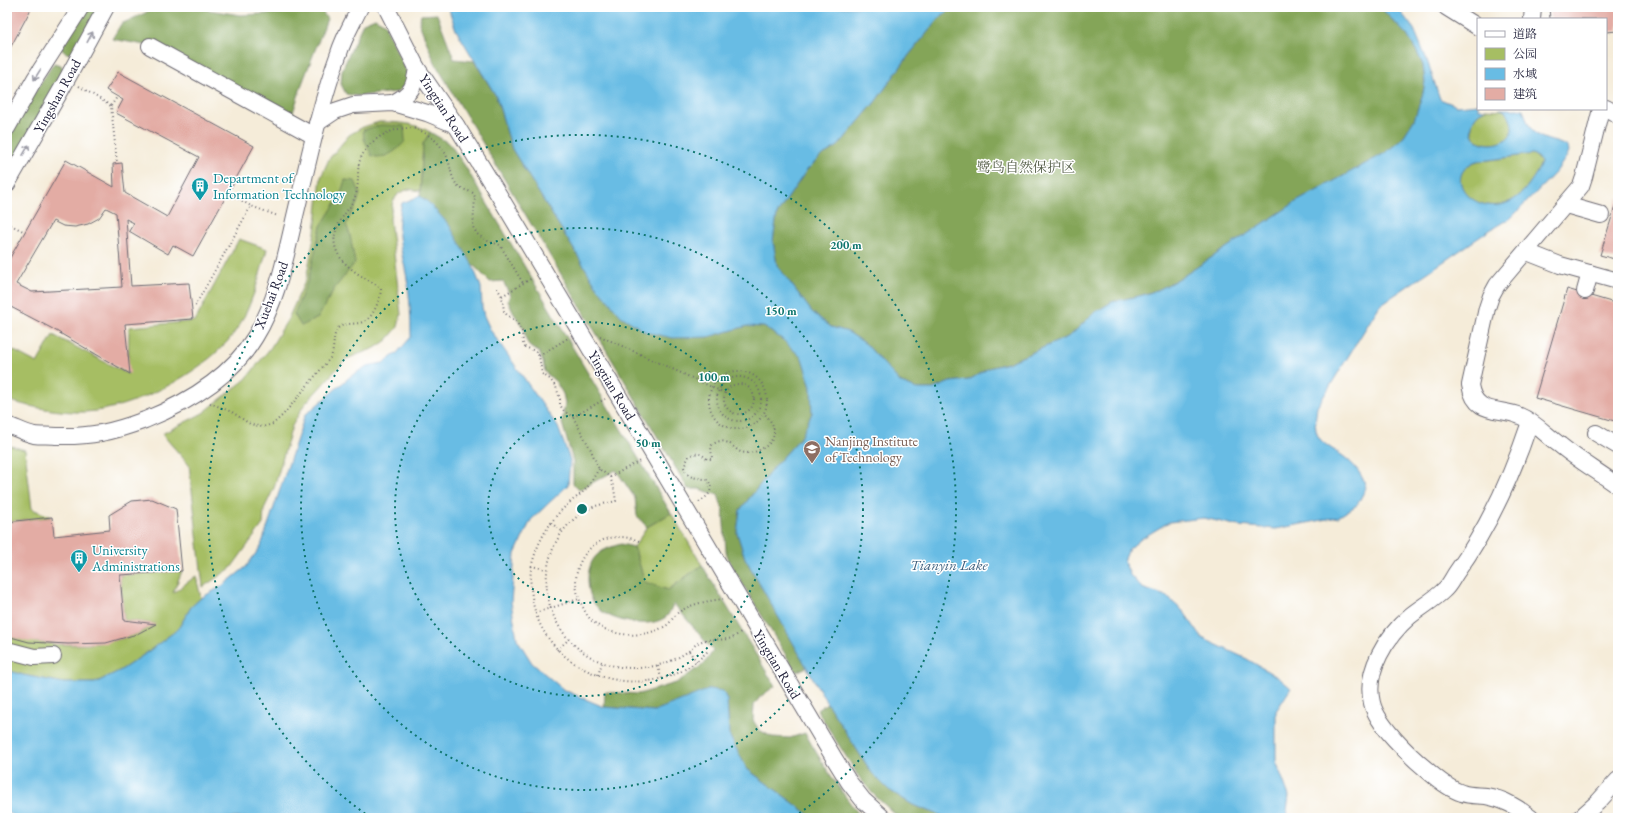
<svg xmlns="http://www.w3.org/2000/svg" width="1625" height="825" viewBox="0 0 1625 825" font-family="'EB Garamond','Noto Serif SC',serif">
	<rect width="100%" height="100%" fill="#fff"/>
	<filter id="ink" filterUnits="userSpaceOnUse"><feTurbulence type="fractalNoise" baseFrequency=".025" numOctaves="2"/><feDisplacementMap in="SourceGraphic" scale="8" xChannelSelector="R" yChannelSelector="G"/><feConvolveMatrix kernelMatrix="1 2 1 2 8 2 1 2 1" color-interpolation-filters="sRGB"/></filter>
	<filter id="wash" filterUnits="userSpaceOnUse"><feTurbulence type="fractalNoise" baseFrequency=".012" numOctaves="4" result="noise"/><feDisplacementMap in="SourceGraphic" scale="16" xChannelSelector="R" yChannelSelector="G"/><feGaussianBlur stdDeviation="0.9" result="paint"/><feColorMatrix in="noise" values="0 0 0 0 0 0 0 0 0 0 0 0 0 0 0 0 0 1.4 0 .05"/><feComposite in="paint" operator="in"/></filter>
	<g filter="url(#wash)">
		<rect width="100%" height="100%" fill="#f5ecd9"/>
		<g fill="#a6be63" stroke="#64704f">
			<path d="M 1486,109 L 1504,110 C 1507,115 1513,120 1513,127 C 1513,150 1467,150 1472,125 C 1474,117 1478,113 1486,109 Z"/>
			<path d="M 379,122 C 397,122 415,123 430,132 L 423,144 L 420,191 L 409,189 L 399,193 L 393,201 L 390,219 L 401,314 L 398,327 L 387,340 L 375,348 L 346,359 L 304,405 L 292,426 L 274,488 L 264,509 L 263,524 L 231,568 L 203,587 L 189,465 L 162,434 L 203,413 L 246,379 L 271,347 L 288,319 L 306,279 L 315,232 L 321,177 L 329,159 L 349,135 L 363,127 Z"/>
			<path d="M 1532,154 L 1536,156 L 1541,162 C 1539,170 1534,177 1529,184 C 1495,235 1432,182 1474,162 C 1478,160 1485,161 1489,160 C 1504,158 1518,156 1532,154 Z"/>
			<path d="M 239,239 L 267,249 C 259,278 251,311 232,336 C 203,373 132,410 85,412 C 61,413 29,407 7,400 L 7,347 L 37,363 L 53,335 L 128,374 L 129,327 L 195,321 Z"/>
			<polygon points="7,445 25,450 32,509 52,517 7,522"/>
			<polygon points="671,513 702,565 668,590 645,583 634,547 647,527"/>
			<path d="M 182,571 L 173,593 L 196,576 L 201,598 L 191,607 L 178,629 L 145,654 L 121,670 L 95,683 L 64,683 L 23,675 L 7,670 L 7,636 C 47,647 96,649 136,634 C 143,632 149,628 155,624 L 124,620 L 120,575 Z"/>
		</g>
		<g fill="#84a559" stroke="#53644a">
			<path d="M 83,7 L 93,7 L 96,11 L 76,54 C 70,54 64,54 61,48 Z"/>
			<polygon points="154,7 191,7 240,15 282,13 321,9 327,19 302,84 291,119 145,45 112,39 121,24 145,13"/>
			<polygon points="953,7 1380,7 1407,35 1416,50 1423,65 1425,82 1423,93 1414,120 1402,139 1385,153 1296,202 1182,277 1160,289 1143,295 1112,302 1094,313 1070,336 1008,363 989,368 969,380 950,382 933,389 917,389 901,383 866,344 848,332 831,327 812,312 777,265 773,241 777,214 806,171 821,156 838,146 875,102 909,55 940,17"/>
			<polygon points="437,14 454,59 474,61 496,96 512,149 597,287 708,337 747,326 764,327 782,339 802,358 811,387 812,413 802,436 775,466 740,510 737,533 745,558 807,667 796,672 730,563 726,552 723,510 718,495 699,489 688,489 627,385 435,63 419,23 421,15"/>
			<polygon points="375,18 384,23 389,34 406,70 408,83 397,92 357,96 346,94 341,84 342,70 363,23"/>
			<polygon points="54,63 61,65 64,71 7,173 7,133"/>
			<path d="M 380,125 L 404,126 L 405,141 C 397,151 385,160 372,156 L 364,139 L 363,130 Z"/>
			<polygon points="430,132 450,144 465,166 671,513 647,527 637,516 635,498 616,470 579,490 573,484 573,461 562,423 565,403 563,394 556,382 545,372 543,362 539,352 530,347 526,340 524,329 513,312 508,301 510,295 503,281 490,282 472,264 420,197 423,144"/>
			<polygon points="345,180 355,181 360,193 357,204 346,224 350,235 355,263 334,289 318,318 301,326 294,314 308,280 321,226 340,196"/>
			<path d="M 621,544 L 634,547 L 645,582 L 668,590 L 702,565 L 775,686 L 760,697 L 754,705 L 753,720 L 759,730 L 772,737 L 790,738 L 805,733 C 822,763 840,791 862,818 L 810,818 L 807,813 L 747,769 L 729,735 L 727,700 L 681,702 L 654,711 L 604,707 L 605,692 L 639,694 L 676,683 L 704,664 L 713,651 L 674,604 C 671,608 669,615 666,617 C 650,629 613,622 599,609 C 586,598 584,568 596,556 C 603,549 611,547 621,544 Z"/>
			<polygon points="827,703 872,773 889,790 913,805 948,818 899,818 873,794 859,777 817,710"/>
		</g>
		<g fill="#68bce4" stroke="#456f90" fill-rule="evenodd">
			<path d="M 448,7 L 953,7 L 940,17 L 909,55 L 875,102 L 838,146 L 821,156 L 806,171 L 777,214 L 773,241 L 777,265 L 812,312 L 831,327 L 848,332 L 866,344 L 901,383 L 917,389 L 933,389 L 950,382 L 969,380 L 989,368 L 1008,363 L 1070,336 L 1094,313 L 1112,302 L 1143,295 L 1160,289 L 1182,277 L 1296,202 L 1385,153 L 1402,139 L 1414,120 L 1423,93 L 1425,82 L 1423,65 L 1416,50 L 1407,35 L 1380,7 L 1397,7 L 1414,29 L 1427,60 L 1440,99 L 1457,106 L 1478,104 L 1478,109 L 1486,109 C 1478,113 1474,117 1472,125 C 1465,153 1524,149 1510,119 C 1508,114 1505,110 1500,109 L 1523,109 C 1526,117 1528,128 1536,134 C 1545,141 1558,141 1568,147 L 1569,151 L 1567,156 L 1556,172 L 1512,217 L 1490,230 L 1380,305 L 1317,407 C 1316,416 1314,425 1317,434 C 1321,444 1335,450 1343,456 C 1354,464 1363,475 1366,488 L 1357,505 L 1338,517 L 1276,529 L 1239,526 L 1204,518 L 1169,522 L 1141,539 L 1129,549 L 1124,561 L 1130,575 L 1142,588 L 1166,596 L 1184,612 L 1202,638 L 1247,659 L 1279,678 L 1291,688 L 1276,711 L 1276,761 L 1289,796 L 1286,818 L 948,818 L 913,805 L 889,790 L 872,773 L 827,703 L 745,558 L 737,533 L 740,510 L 775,466 L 802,436 L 812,413 L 811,387 L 802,358 L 782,339 L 764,327 L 747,326 L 708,337 L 673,338 L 646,332 L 621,316 L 597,287 L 512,149 L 496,96 L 456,30 ZM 1532,154 L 1536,156 L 1541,162 C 1539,170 1534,177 1529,184 C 1495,235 1433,182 1474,162 C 1478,160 1485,161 1489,160 C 1504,158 1518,156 1532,154 Z"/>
			<path d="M 420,196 L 429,203 L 449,225 L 472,264 L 481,287 L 482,307 L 484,316 L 491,331 L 558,427 L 570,460 L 568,485 L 531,520 L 515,554 L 511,602 L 517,639 L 532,663 L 564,690 L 604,707 L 654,711 L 710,689 L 723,691 L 727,700 L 729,735 L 747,769 L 807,813 L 810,818 L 16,818 L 7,811 L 7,670 L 23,675 L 64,683 L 95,683 L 121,670 L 145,654 L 178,629 L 191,607 L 201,598 L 222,586 L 246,567 L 261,546 L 305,415 L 351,376 L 367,366 L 383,363 L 397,353 L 411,337 C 411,318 410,298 407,279 C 402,250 394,233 402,203 Z"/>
		</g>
		<g id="blocks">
			<g fill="#e3aca4" fill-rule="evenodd">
				<polygon points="7,7 32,7 7,54"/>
				<polygon points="1549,7 1618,7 1618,31 1606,32 1606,19 1550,19"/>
				<path d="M 118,72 L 254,146 L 193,256 L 173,245 L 168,254 L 129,231 L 134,223 L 126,219 L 131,286 L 189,283 L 193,319 L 125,324 L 130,374 L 51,328 L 7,305 L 7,263 L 66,160 L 114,187 L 113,164 L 122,163 L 125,193 L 167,217 L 199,157 L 116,113 L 123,100 L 106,90 ZM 106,208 L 116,213 L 122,287 L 32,292 L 16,284 L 53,221 L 63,226 L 75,227 L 88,224 L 99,218 Z"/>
				<polygon points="1618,197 1618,260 1600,255"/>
				<polygon points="1567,289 1618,304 1618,422 1535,398"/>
				<polygon points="152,499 176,509 182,571 120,575 124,620 156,624 137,634 106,643 68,644 29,642 7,636 7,522 52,517 54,536 110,530 109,515 132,501"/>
			</g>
		</g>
	</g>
	<g filter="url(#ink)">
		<use href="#blocks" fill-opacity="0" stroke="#6c6972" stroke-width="1"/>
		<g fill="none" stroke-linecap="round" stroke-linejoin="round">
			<g stroke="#6c6972" stroke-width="18">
				<g id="minor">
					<polyline points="386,7 417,68 456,125 500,197 834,758 849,782 863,800 883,818"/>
					<polyline points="1446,7 1478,27"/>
					<polyline points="1532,19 1533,7"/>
					<polyline points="150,46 314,136"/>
					<path d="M 393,103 C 412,93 414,88 417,68"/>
					<polyline points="1606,108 1618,115"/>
					<path d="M 1601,109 L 1584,177 L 1581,186 L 1497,285 L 1491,296 L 1487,308 L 1470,385 C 1475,416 1499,407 1520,416 C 1535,422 1547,436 1560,445 C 1578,460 1599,472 1618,486"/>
					<polyline points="317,123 335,111 353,105 393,103 427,113 456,125"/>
					<polyline points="7,128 36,77 81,7"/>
					<polyline points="7,184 61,90 106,7"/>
					<polyline points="1566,205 1601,215"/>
					<polyline points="1527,252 1560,265 1618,281"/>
					<polyline points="1585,291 1590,273"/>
					<path d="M 1530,422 C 1512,476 1489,527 1456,573 C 1452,579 1449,586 1444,590 C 1434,600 1421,607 1410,616 C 1387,636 1364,671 1372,703 C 1377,725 1410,756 1427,770 C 1437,779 1449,789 1462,793 C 1470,796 1478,795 1486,796 C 1504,799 1517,807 1531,818"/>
					<path d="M 7,425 C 16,428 25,433 34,435 C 41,436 49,435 56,436 C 91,437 113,432 145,420 C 187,403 231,377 255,337 C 278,300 286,254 296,212 C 309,158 320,105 339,53 C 344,37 353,22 360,7"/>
					<polyline points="1596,433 1618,446"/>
					<polyline points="7,650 34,657 53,656"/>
					<polyline points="1580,818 1598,802 1618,780"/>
				</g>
			</g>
			<g stroke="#6c6972" stroke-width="2" stroke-dasharray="1 3" stroke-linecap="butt">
				<polyline points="79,86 111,106 117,163"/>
				<polyline points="111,106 117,97"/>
				<polyline points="228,193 251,206 278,216"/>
				<polyline points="7,223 25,232"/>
				<path d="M 497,288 L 502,296 L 504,311 L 507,315 L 516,321 L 522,331 L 523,343 L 525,347 L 535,351 L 539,356 L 542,374 L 550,379 L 556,387 L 560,399 L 560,405 L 564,411 L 573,417 L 590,448 L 599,469 L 610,477 L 614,489 L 616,501 C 609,503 600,504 593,507 C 577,514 564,527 556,542 C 526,603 571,671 639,668 C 657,667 672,662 687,652 C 692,649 696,643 702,641 C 711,638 723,641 732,638 C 735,637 739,633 742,631"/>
				<polyline points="502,296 532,278"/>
				<polyline points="195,306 251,206"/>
				<polyline points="600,336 725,393"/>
				<polyline points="539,356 568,338"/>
				<circle cx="738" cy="400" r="29"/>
				<circle cx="739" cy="399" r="22"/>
				<circle cx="739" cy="399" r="15"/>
				<path d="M 210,403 L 232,412 L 250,424 L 262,427 L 273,424 L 283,415 L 331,357 C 335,347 332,336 338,328 C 346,322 354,325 363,322 C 372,320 381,298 381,289 L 378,286 C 354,272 320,254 341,220 C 346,211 353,204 356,194 C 359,184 357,174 359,164 C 364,141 394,124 416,129 C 428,133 442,144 447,157 C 451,166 450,176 457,185 C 462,190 468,190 473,193 L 475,197 L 473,227 L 477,234 L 488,241 L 500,245 L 523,283"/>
				<polyline points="573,417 605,399"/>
				<path d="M 599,469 C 594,476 590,485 584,491 C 579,496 572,500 567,505 C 550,520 538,541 532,564 C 529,576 531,591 533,603 C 546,667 622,699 680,672 C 691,666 700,659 709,650"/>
				<polyline points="610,477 640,461"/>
				<path d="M 699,502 C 707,497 715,491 708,480 C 698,477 687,480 684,467 L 689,456 C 697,452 701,453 707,459 L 712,459 L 711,446 C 715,442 720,440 725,442 C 732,443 735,450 741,452 C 753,456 774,446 774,432 C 774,424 769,419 764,413"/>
				<polyline points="551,523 562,531"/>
				<path d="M 639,541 C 597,524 563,564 581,603 C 584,610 587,616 592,621 C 612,638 645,639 667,625 C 672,621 674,615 679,612 C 692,603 709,601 723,599"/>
				<polyline points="531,566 547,569"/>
				<polyline points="535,613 579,599"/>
				<polyline points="557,650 568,640"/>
				<polyline points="689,651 697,662"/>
				<polyline points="658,666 661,678"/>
				<polyline points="598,675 602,663"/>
			</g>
			<use href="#minor" stroke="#fff" stroke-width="16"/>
		</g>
		<defs><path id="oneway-shaft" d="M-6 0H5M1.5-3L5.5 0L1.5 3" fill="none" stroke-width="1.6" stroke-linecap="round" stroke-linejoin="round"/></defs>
		<g stroke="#9c9ca7">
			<use href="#oneway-shaft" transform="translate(90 37) rotate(-62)"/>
			<use href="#oneway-shaft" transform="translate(37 75) rotate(122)"/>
			<use href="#oneway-shaft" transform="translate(26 150) rotate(-60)"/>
		</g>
	</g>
	<g fill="none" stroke="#0f766e" stroke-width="2" stroke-dasharray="2 4">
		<circle cx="582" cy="509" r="94"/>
		<circle cx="582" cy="509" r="187"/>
		<circle cx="582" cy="509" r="281"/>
		<path d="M370 817A374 374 0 1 1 794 817"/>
	</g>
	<defs>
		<g id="building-pin" transform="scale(0.9)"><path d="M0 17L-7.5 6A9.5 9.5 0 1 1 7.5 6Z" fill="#0f9aa8" stroke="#fff"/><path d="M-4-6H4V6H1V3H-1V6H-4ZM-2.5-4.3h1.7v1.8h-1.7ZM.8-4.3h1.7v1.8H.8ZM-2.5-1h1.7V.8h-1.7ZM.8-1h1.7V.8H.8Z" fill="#fff"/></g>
		<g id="university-pin" transform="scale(0.9)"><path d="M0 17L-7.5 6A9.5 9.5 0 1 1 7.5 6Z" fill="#8d6e63" stroke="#fff"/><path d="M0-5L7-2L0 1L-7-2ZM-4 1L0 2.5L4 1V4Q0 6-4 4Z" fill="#fff"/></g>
	</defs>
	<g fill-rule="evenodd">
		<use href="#building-pin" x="200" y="186"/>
		<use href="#university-pin" x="812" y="449"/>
		<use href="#building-pin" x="79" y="558"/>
	</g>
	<g text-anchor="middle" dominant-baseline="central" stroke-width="3" stroke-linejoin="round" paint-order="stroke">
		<g font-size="14" fill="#22223b" stroke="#fff">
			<text transform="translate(57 96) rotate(-61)">Yingshan Road</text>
			<text transform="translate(444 108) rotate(57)">Yingtian Road</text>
			<text transform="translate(271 295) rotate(-69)">Xuehai Road</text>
			<text transform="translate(612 385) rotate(59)">Yingtian Road</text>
			<text transform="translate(777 664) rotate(59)">Yingtian Road</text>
		</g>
		<g font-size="14" fill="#57604b" stroke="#fff">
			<text x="1026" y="167">鹭鸟自然保护区</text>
		</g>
		<g font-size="14" fill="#0d838f" stroke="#fff" text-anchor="start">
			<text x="213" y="178">Department of<tspan x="213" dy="16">Information Technology</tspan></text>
			<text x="92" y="550">University<tspan x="92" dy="16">Administrations</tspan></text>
		</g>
		<g font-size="14" fill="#785e54" stroke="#fff" text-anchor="start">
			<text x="825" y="441">Nanjing Institute<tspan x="825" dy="16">of Technology</tspan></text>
		</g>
		<g font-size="15" font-style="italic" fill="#3e607f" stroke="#fff">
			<text x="949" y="564">Tianyin Lake</text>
		</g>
	</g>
	<circle cx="582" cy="509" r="6" fill="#0f766e" stroke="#fff" stroke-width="2"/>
	<g font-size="12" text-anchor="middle" font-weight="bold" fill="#0f766e" stroke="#fff" stroke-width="3" stroke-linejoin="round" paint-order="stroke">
		<text x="846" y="249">200 m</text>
		<text x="781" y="315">150 m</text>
		<text x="714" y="381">100 m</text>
		<text x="648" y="447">50 m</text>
	</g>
	<rect width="1625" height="825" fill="none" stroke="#fff" stroke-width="24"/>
	<rect x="1477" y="18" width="130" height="92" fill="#ffffff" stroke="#a7a7b1"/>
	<rect x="1485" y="31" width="20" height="6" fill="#ffffff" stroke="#a7a7b1"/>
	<text x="1513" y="38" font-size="12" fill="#22223b">道路</text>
	<rect x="1485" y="48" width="20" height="12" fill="#a6be63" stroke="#a7a7b1"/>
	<text x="1513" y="58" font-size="12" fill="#22223b">公园</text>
	<rect x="1485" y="68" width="20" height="12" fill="#68bce4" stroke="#a7a7b1"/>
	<text x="1513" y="78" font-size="12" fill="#22223b">水域</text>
	<rect x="1485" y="88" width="20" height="12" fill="#e3aca4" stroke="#a7a7b1"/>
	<text x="1513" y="98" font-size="12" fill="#22223b">建筑</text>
</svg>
